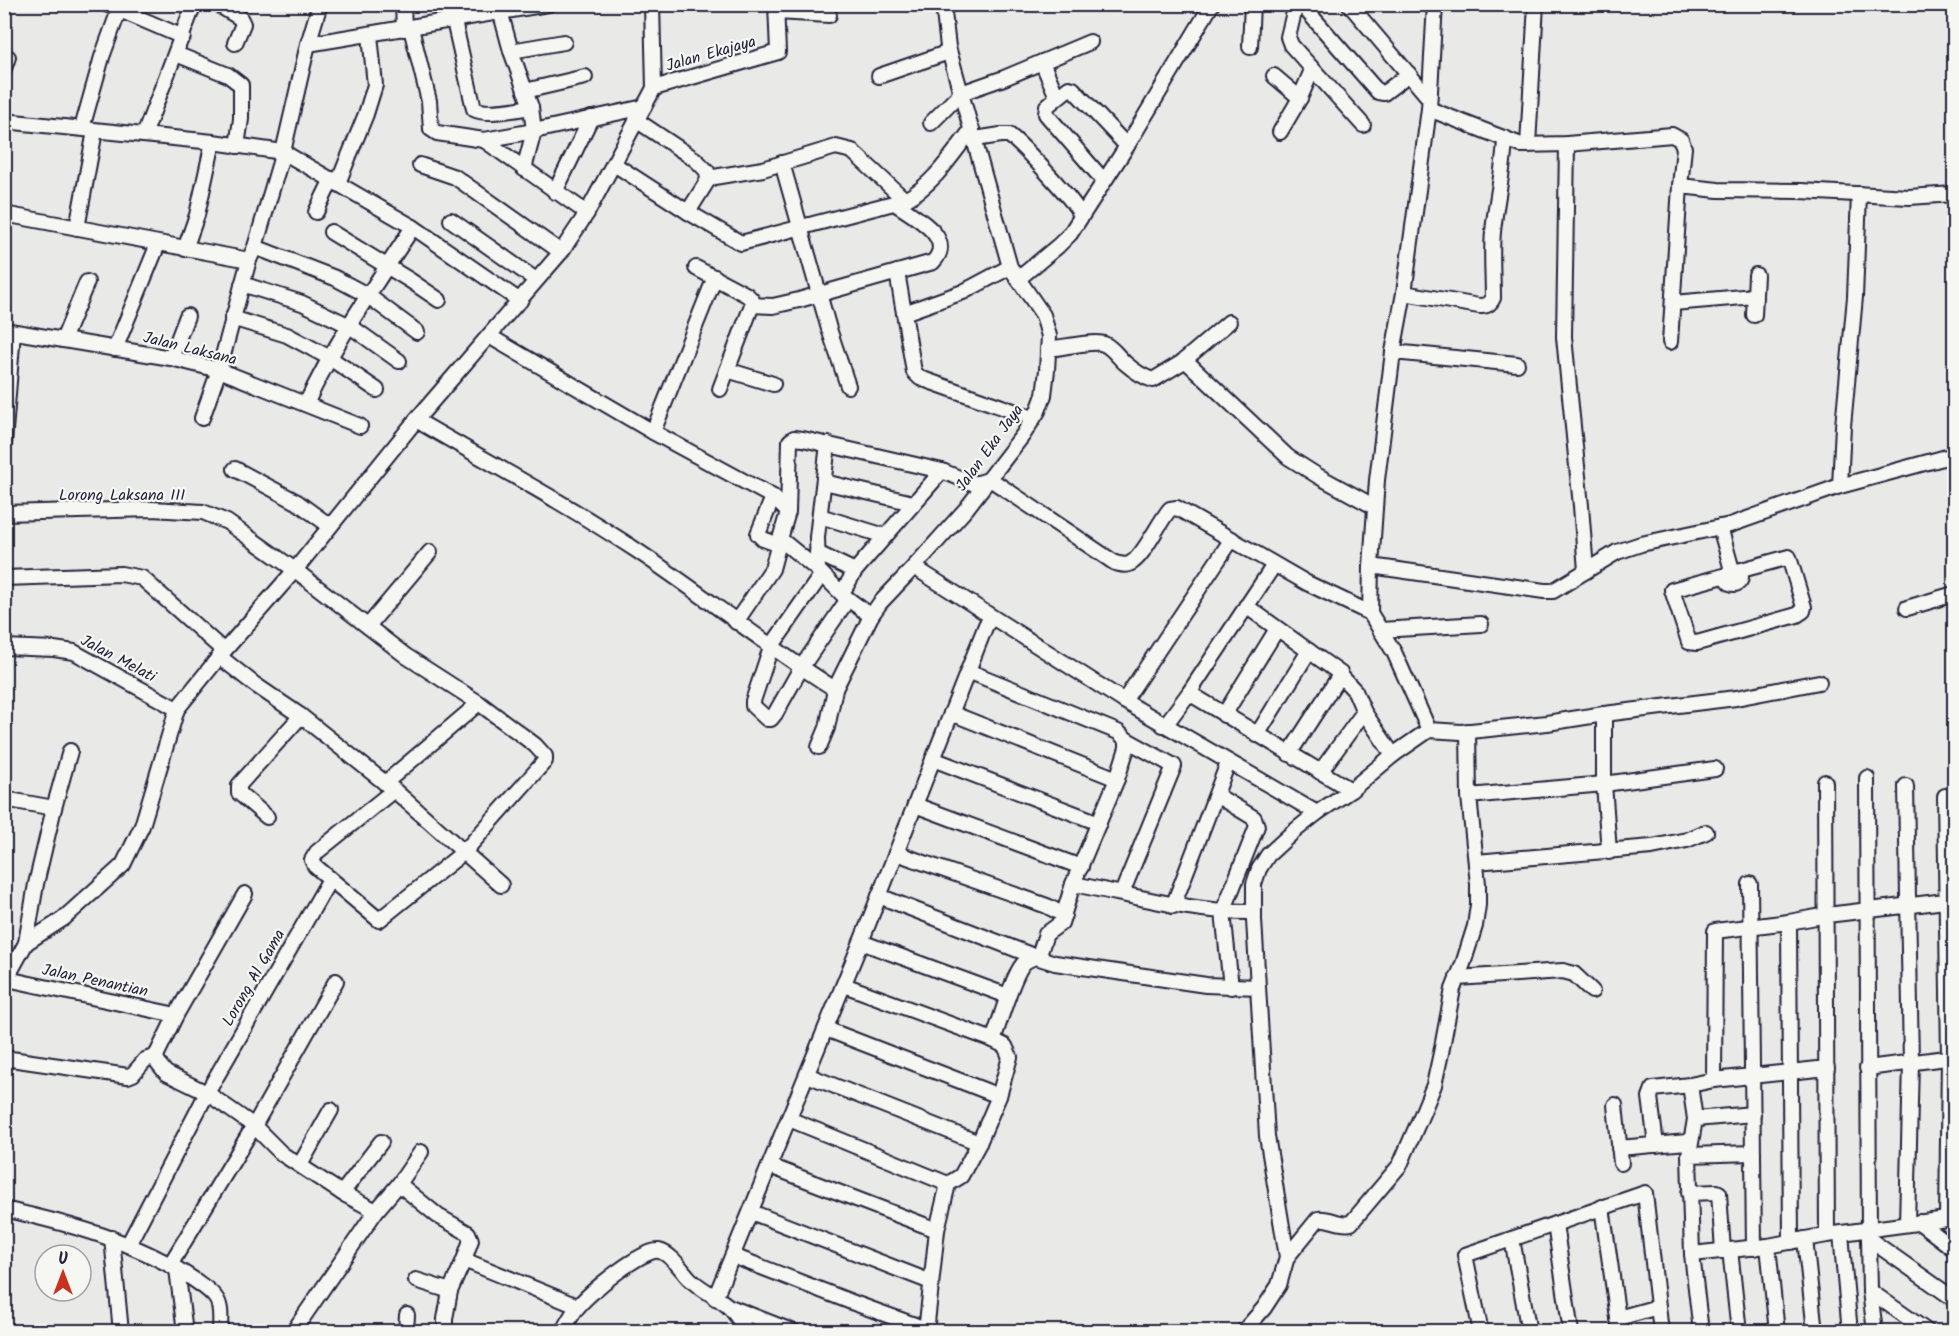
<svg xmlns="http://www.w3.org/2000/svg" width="1959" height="1336" viewBox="0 0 1959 1336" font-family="Kalam,sans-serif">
	<rect width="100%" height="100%" fill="#e9e9e7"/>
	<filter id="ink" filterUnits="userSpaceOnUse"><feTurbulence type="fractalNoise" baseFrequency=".0167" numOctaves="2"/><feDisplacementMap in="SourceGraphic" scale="12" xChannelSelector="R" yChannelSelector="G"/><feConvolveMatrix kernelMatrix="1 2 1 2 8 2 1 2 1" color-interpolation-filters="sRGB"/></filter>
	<g filter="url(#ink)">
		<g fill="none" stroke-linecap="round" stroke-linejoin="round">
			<g stroke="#22223b" stroke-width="18">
				<g id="minor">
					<polyline points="106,4 183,37"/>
					<polyline points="217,4 240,18 243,24 235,43"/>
					<polyline points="403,4 404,29"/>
					<polyline points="943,4 948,47 1010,267 1043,315 1049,336 1047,370 1044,395 1038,411 1023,435 966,509 914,567 1124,701 1317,813"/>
					<polyline points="1296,4 1288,37 1291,45 1363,125"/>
					<polyline points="1301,4 1378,92 1384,93 1409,74"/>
					<polyline points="1349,4 1429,98"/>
					<polyline points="499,7 511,51 531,107 534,131 524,169"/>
					<polyline points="777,12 829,15"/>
					<path d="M 454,21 L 474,109 C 487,116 516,109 531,107"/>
					<polyline points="411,28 429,101 431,129 437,133 484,140 534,131 644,107"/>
					<polyline points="308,44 548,4"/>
					<polyline points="1250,47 1252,4"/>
					<polyline points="511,51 564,42"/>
					<polyline points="176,54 228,75 241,85 241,119 237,146"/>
					<polyline points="1042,62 1057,97"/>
					<polyline points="4,69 8,57"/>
					<polyline points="879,76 949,52"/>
					<polyline points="1274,76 1300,98"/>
					<polyline points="654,88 778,52 776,4"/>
					<polyline points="525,91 585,77"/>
					<polyline points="1429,109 1521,145 1567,144 1672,135 1681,140 1684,148 1680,186 1718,190 1801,191 1909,197 1954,194"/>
					<polyline points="636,120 696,160 707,171 708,180 714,177 763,169 836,147 852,151 905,200"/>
					<polyline points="4,121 213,142 283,152 413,227 520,301"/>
					<polyline points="931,123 961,93 1004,78 1090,42"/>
					<polyline points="82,128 102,57 119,10"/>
					<polyline points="1280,132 1300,98 1312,70"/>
					<polyline points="144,135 194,4"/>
					<path d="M 975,139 L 1001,135 L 1009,135 C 1022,145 1077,203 1081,216"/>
					<polyline points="484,140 587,213"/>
					<polyline points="1567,144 1564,337 1581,506 1586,571"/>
					<polyline points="1528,145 1536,4"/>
					<polyline points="1127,146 1212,4"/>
					<polyline points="782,163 829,329 848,386"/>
					<path d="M 614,164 L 688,212 L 741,243 L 905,200 C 934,184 952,155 972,129"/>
					<polyline points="420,165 455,177 561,252"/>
					<polyline points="338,183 366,114 375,85 370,35"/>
					<polyline points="555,192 591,118"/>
					<polyline points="316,212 332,179"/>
					<polyline points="688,212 708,180"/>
					<polyline points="4,214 249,260"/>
					<polyline points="451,220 536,280"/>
					<polyline points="77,228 95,131"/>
					<polyline points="331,232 411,281 439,300"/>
					<polyline points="255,247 335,278 367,295 417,332"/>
					<polyline points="185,249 197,215 213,142"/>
					<polyline points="1010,267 963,292 904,313 914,372 920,378 1033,418"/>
					<polyline points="696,268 747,295 752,300 752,305 720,389"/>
					<polyline points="897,272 904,313"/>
					<polyline points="1018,279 1058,246 1070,234 1127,146 1073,89 1069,88 1047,106 1046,114 1104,181"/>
					<polyline points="242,284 302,303 350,326 399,361"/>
					<path d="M 1404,293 L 1479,306 C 1486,306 1490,305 1493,298 C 1493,276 1491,253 1493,232 C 1496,199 1504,171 1505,138"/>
					<polyline points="1673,303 1755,296"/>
					<path d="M 752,305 L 773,306 L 799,300 L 933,262 C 957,237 912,216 895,203"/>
					<polyline points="1754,315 1756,275"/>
					<polyline points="232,318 287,335 330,358 377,390"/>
					<polyline points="4,330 171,358 219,370 360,426"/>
					<polyline points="489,336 653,432 773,497 788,512 780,539 818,570 844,596 871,616"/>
					<polyline points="63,340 87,282"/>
					<polyline points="1670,342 1680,186"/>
					<polyline points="115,349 158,244"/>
					<path d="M 1048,349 C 1060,348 1095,340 1104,344 C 1113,348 1118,357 1125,363 C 1133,370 1143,377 1153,380 L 1181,363 L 1229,322"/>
					<polyline points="1393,352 1517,364"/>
					<polyline points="171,358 187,316"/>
					<polyline points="1185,360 1288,457 1318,476 1375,507"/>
					<polyline points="727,370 773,384"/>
					<path d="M 306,404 C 335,342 375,285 413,227"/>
					<polyline points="202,418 219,370 249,260 255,247 283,152 308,44 320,4"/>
					<path d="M 416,420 C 490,463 565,503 636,550 C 704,595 766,646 835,689"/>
					<polyline points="653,432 715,277"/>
					<polyline points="4,443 13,332"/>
					<polyline points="235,469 297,502 330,526"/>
					<polyline points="824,482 913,503"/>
					<polyline points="1840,486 1843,426 1855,297 1859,194"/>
					<polyline points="773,497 758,534 763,539 777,544"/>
					<path d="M 788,512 L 790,441 L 794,438 L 803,439 L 942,471 L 972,483 L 978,483 L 988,480 L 993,481 L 1115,563 C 1120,564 1124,566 1129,564 C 1143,559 1159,521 1170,509 L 1177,508 L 1307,583 L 1370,613"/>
					<polyline points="4,513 152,509 203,512 227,522 295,570 406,656 479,703 535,745 545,756 545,761 464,852 379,920 315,866 312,860 317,852 394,790"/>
					<polyline points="820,516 885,536"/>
					<polyline points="1720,527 1732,570"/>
					<polyline points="817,553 855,571"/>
					<polyline points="1371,566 1377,480 1393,352 1404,293 1429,109 1435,4"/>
					<polyline points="818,570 817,537 828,444"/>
					<circle cx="1734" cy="577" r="7"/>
					<polyline points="822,574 771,647 753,701 753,706 767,719 771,719 775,714 801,668 848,599"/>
					<polyline points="1727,575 1672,590 1689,642 1697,643 1797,615 1803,611 1804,607 1789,557 1738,571"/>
					<polyline points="4,578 121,574 142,578 224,651"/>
					<polyline points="842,593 855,571 942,471"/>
					<polyline points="1246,606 1341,674 1340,675 1355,691 1364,712 1393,755"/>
					<polyline points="1907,608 1954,594"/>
					<polyline points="736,622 772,569 780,539"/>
					<polyline points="368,626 430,552"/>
					<polyline points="1380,630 1481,624"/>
					<polyline points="4,647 54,649 74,652 177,709"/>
					<polyline points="220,657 254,684 301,716 394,790 501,885"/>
					<path d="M 968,671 L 1118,732 L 1127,740 L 1127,748 L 1117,779 L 1073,884 L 1061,923 L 1046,934 L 1039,955 C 1034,958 1027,959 1023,964 C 1012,977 1000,1022 993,1040"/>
					<polyline points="1189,693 1351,790"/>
					<polyline points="1124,701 1232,539"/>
					<polyline points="951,713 1117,779"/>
					<polyline points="1604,714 1604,784 1609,852"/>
					<polyline points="1224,715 1277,629"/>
					<polyline points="1163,725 1169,720 1189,693 1274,565"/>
					<polyline points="1429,730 1461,732 1547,723 1604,714 1736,698 1819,682"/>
					<polyline points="1257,735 1309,651"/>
					<polyline points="819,747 827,728 835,689 871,616 880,603 914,567"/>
					<polyline points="1289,754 1340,675"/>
					<polyline points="933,759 1099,823"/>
					<polyline points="1320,772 1364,712"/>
					<polyline points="1867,778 1869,1239 1954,1299"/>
					<polyline points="1825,782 1827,1235"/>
					<polyline points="385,783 479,703"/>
					<polyline points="1906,786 1911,1062 1907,1224"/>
					<polyline points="1216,795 1254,818 1257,826 1223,912 1231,987"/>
					<polyline points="1469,796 1604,784 1715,769"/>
					<polyline points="1945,796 1949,1058 1947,1219"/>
					<polyline points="4,799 54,808 36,884 26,943 4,983"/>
					<polyline points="915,805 1081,867"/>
					<polyline points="54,808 70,751"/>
					<polyline points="267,817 239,793 239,785 301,716"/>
					<polyline points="896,853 1047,906 1064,915"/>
					<polyline points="1476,862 1652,847 1687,840 1706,832"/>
					<path d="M 1073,884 C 1133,895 1192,913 1254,912"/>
					<polyline points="1750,884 1754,1248"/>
					<polyline points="1122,893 1174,766 1127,740"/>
					<polyline points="245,894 176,1015 156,1056 158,1063 166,1073 207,1093 254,1126 282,1154 342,1193 376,1211"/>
					<polyline points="879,896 1036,957 1055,963 1206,985 1258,987"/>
					<polyline points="1173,906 1228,763"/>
					<polyline points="861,942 1008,996"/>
					<polyline points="26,943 63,919 123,865 142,826 177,709 224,651 295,570 416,420 561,252 587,213 654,88 652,4"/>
					<polyline points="1457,978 1563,971 1574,974 1592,991"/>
					<polyline points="7,979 176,1015"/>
					<polyline points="826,1029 999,1096"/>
					<polyline points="4,1058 128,1076 133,1074 145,1060 156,1056"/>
					<polyline points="1867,1068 1954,1057"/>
					<polyline points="807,1075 979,1143"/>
					<polyline points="1714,1080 1715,931 1789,922"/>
					<polyline points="1690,1085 1695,1119"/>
					<polyline points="1615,1105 1621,1163"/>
					<polyline points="789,1119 948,1184 961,1176 979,1143 999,1096 1010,1057 1005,1046 993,1040 844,985"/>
					<polyline points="1656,1145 1650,1097 1653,1089 1690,1085 1714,1080 1827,1068"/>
					<polyline points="1619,1148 1687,1142 1690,1139"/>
					<polyline points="1689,1155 1695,1119 1753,1114"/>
					<polyline points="300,1165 331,1110"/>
					<polyline points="770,1166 937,1230 926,1332"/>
					<polyline points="399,1184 438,1216 468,1233 471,1240 464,1260"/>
					<polyline points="342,1193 381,1142"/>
					<polyline points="1689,1193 1717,1192 1719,1193 1723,1251"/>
					<polyline points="1602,1207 1620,1332"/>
					<path d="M 4,1209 C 70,1224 136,1241 193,1279 C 201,1285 212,1291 217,1300 C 222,1309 220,1321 220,1332"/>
					<polyline points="751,1212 931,1282"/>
					<polyline points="1919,1222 1954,1249"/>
					<polyline points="1555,1224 1571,1332"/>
					<polyline points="937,1230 948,1184"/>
					<polyline points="1841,1234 1850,1332"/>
					<polyline points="112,1238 121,1332"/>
					<polyline points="1512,1239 1529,1332"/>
					<polyline points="1805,1239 1815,1332"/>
					<polyline points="1869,1239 1870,1291 1875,1332"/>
					<polyline points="1791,1242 1789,922 1827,915 1954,900"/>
					<polyline points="128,1245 207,1093 330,879"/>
					<polyline points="1768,1246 1777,1332"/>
					<polyline points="1730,1250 1739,1332"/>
					<polyline points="1692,1254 1768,1246 1827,1235 1954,1218"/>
					<polyline points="733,1256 854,1303 926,1329"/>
					<path d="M 1287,1257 L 1318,1219 C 1329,1217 1340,1226 1351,1223 L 1400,1165 L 1422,1114 L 1434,1085 L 1441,1053 L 1453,989 L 1463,964 L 1475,926 L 1478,905 L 1478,884 L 1469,796 L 1468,731"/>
					<polyline points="170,1265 254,1126 336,981"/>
					<polyline points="177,1269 185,1332"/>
					<polyline points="416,1280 450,1291"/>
					<polyline points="1870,1291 1928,1332"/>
					<polyline points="715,1298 861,942 986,625 992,618"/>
					<polyline points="730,1307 794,1332"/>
					<polyline points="1618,1318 1658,1307"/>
					<polyline points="293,1332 376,1211 399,1184 421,1152"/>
					<polyline points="406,1332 407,1315"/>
					<polyline points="445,1332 445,1319 450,1291 464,1260 577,1306"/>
					<path d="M 562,1332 C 567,1324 571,1315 577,1308 C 587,1294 643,1248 659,1251 C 672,1254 682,1271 690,1279 C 702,1291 721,1298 731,1309 C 737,1316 742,1324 748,1332"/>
					<polyline points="1243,1332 1264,1308 1279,1285 1287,1257 1267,1136 1254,920 1254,884 1259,869 1268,855 1292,833 1317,813 1351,790 1393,755 1429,730 1394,652 1370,613 1371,566 1544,591 1553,591 1617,552 1641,544 1730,525 1840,486 1954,455"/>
					<polyline points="1481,1332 1465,1255 1645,1193 1661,1332"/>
					<polyline points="1701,1332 1692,1254 1689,1155 1753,1153"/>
				</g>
			</g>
			<use href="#minor" stroke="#f6f6f2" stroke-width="14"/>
		</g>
	</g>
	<g text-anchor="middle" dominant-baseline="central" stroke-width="4.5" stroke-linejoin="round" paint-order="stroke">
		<g font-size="16" fill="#22223b" stroke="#f6f6f2">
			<text transform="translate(711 54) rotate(-16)">Jalan Ekajaya</text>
			<text transform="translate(190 349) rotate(14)">Jalan Laksana</text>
			<text transform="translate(990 448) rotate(-54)">Jalan Eka Jaya</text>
			<text x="122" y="495">Lorong Laksana III</text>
			<text transform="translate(118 659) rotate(28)">Jalan Melati</text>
			<text transform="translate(254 978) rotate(-60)">Lorong Al Gama</text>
			<text transform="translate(95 981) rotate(12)">Jalan Penantian</text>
		</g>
	</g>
	<rect width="1959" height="1336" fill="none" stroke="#f6f6f2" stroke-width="24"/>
	<rect x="12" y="12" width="1935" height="1312" fill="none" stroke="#22223b" stroke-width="2" filter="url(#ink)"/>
	<g transform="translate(63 1273)"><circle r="28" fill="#f6f6f2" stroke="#a1a1a9" stroke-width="1.5"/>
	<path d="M0-4.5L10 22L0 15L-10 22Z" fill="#c8321e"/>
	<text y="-9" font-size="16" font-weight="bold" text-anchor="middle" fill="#22223b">U</text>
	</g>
</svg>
